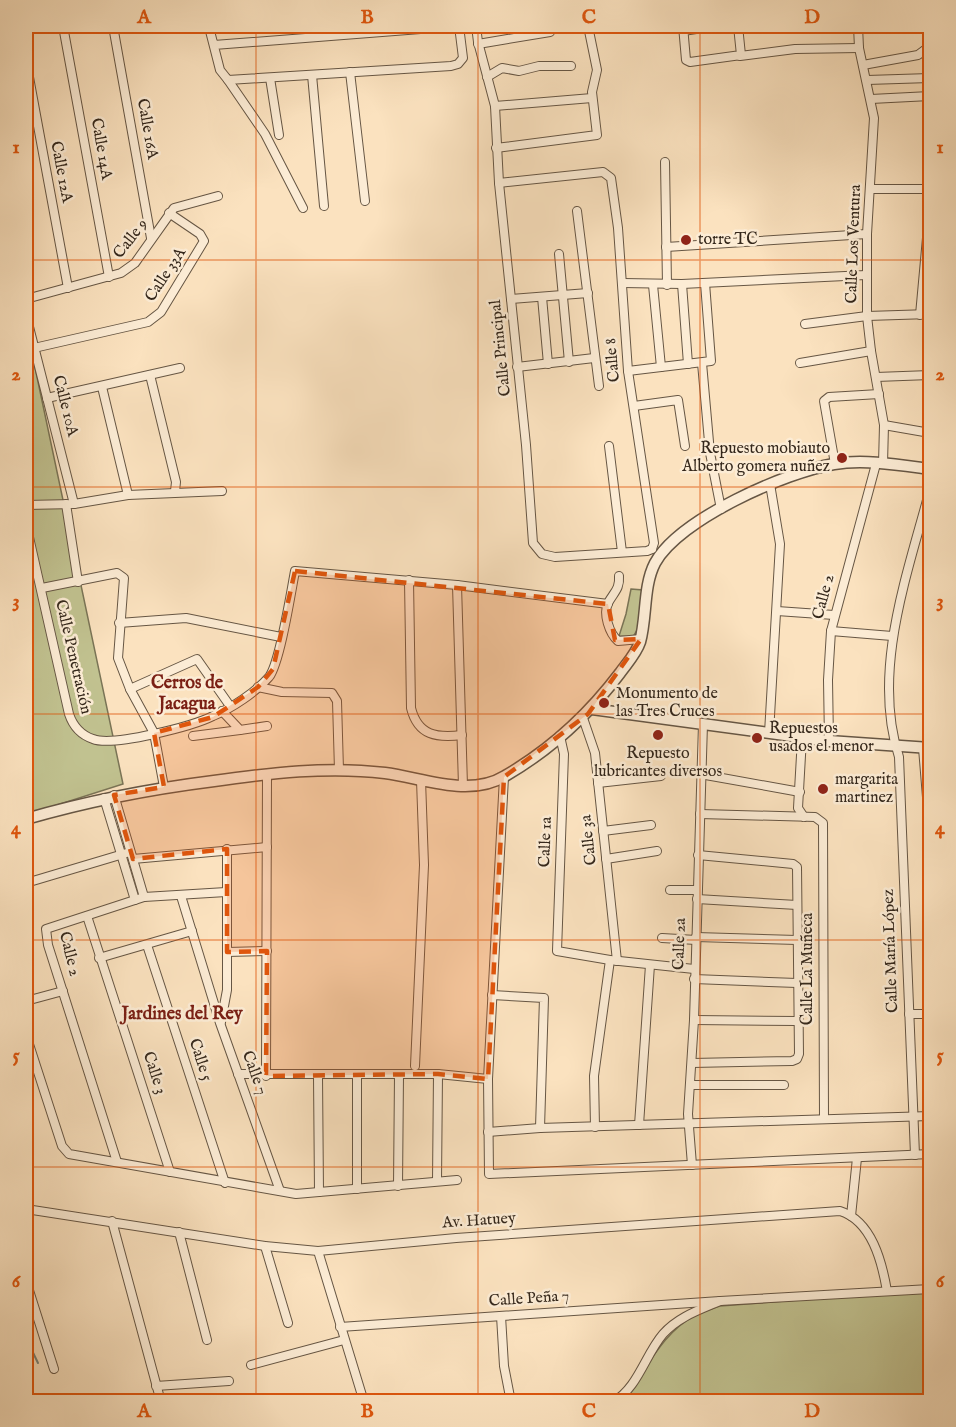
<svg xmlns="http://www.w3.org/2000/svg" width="956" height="1427" viewBox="0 0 956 1427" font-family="'IM FELL English',serif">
	<rect width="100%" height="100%" fill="#fbe2bf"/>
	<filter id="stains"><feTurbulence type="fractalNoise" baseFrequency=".00333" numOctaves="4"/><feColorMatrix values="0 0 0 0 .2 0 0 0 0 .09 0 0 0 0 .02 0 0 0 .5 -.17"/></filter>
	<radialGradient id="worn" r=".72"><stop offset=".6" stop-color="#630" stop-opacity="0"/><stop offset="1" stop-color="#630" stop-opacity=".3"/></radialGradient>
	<g fill="#c1c290" stroke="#7a7456" stroke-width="1.5">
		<polygon points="26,325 123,784 26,815"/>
		<polygon points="631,589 643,590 639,627 633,637 619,636 626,614"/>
		<path d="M 930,1290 L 930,1401 L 621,1402 C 645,1374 660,1334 694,1316 C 702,1312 712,1309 720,1306 Z"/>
	</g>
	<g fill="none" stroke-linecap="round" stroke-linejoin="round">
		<polyline stroke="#748178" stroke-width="2" points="26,1338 38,1363"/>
		<g stroke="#665644" stroke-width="10">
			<g id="minor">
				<polyline points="63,26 109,277"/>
				<polyline points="113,26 151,238"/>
				<polyline points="209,26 210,31 220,70 228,80 451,66 458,64 463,58 459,26 214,45"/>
				<polyline points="262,26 262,29"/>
				<polyline points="300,26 300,27"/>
				<polyline points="476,26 478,42 495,106 499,183 526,445 533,543 542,554 555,557 647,551 652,549"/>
				<polyline points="683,26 686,60 690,62 741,55 738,26"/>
				<polyline points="858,26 859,48 874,118 867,234 867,316 871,351 884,425 883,464"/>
				<polyline points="240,27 240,26"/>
				<polyline points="683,31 716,26"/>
				<polyline points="478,44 550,32"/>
				<polyline points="740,56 795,49 859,48"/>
				<polyline points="26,61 68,288"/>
				<polyline points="863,65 918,55 930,46"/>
				<polyline points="350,72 365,201"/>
				<polyline points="312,75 324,206"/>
				<polyline points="487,77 502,68 519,71 539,66 571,66"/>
				<polyline points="270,78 279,135"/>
				<polyline points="228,80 265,134 303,208"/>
				<polyline points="867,80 930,78"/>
				<polyline points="871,99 930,96"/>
				<polyline points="495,106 592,98"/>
				<polyline points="496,148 597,135 592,92 597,70 588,26"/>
				<polyline points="665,162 667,285"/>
				<polyline points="499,183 603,172 611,178 618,228 628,371 654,543 652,549"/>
				<polyline points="871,189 930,189"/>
				<polyline points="577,211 599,386"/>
				<polyline points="666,247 867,234"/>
				<polyline points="559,254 569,362"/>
				<polyline points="623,283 682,284 866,275"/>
				<polyline points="682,284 688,364"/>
				<polyline points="653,285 661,367"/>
				<polyline points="542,297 548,364"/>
				<polyline points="26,299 121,273 135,263 174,208 218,196"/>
				<polyline points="511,299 588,293"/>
				<polyline points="26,315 74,504"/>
				<polyline points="920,315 930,205"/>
				<polyline points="805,324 867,316 930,314"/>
				<polyline points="34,348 148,322 161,312 204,241 200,234 169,213"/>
				<polyline points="702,363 710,453 721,509"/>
				<polyline points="800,363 871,351"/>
				<polyline points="517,367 594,358"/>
				<polyline points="628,371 711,361 705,283"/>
				<polyline points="150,375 176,482 175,491"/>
				<polyline points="876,377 930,375"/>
				<polyline points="102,387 128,495"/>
				<polyline points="47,398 180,368"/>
				<polyline points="634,406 678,400 685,446"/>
				<polyline points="884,425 930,433"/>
				<polyline points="609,446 622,552"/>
				<polyline points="835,464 824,401 829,397 879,394"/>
				<polyline points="66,504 78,582"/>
				<polyline points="26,505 74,504 128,495 222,491"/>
				<path d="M 26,524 L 69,714 C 73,726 81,735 93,739 C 113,747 193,726 213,716 C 232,708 256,692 269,677 C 280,663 291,592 295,571 L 457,585 L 608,604"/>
				<path d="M 619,576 C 620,589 614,592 608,603 C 603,614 609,633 618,641 L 641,639"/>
				<path d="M 409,580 L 411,708 C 418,736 437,738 462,735"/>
				<polyline points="457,585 463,786"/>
				<polyline points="42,588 117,573 124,578 118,658 130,689 154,733 164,787"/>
				<polyline points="777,611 834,615"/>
				<polyline points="119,623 186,618 281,637"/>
				<polyline points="831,631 892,636"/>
				<polyline points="258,687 282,692 332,693 337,701 339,770"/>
				<polyline points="130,689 197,659 230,706"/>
				<polyline points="222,711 240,730 267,726"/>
				<polyline points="583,718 595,753 617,961"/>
				<polyline points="769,733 780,544 770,484"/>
				<polyline points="193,736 240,730"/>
				<polyline points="560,736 564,754 557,951 610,960 694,969"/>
				<polyline points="802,738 798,808 804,817"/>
				<polyline points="829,741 828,680 831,631 876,464"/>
				<polyline points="923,748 930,834"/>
				<polyline points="700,774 800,792"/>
				<polyline points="504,777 488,1079 489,1174 930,1154"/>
				<polyline points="598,783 661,776"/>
				<polyline points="114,795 144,897"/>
				<polyline points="104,798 135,900"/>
				<polyline points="700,814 815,817 823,823 824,1119"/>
				<polyline points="603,831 651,825"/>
				<polyline points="133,859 267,847"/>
				<polyline points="606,859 657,851"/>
				<polyline points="26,883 130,852"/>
				<polyline points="670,890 697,890"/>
				<polyline points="181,896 220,1023 280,1191"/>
				<polyline points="697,899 797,905"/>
				<polyline points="87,916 170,1172"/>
				<polyline points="696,937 797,940"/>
				<polyline points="662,938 696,940"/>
				<polyline points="147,945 225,1183"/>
				<polyline points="227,952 267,951"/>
				<polyline points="99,958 192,931"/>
				<polyline points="694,979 797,983"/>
				<polyline points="492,995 544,998 540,1128"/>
				<polyline points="26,1001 63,991"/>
				<polyline points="909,1014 930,1014"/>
				<polyline points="694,1020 797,1021"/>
				<polyline points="221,1022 227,990 227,849"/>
				<polyline points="26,1035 62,1146 69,1154 296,1194 457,1180"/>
				<polyline points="692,1063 792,1061 797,1059 799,1054 797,867 793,864 698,855"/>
				<polyline points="415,1066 424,865 421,780"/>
				<polyline points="238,1074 438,1074 488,1079"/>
				<polyline points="266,1076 267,774"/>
				<polyline points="318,1076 319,1192"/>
				<polyline points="691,1085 784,1085"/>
				<polyline points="639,1125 650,965"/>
				<polyline points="595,1127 594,1076 610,960"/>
				<polyline points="488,1132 540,1128 930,1116"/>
				<path d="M 915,1155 L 899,757 C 871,671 908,573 930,489"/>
				<polyline points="117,1162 48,945 46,929 144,897 226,892"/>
				<polyline points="692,1165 688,1114 694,1020 703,724"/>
				<polyline points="437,1181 438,1074"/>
				<polyline points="398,1186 399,1075"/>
				<polyline points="357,1189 357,1075"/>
				<path d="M 26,1209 L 265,1246 L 318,1251 L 456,1238 L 840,1211 C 872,1221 882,1262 887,1291"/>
				<polyline points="851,1216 857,1158"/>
				<polyline points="112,1221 161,1402"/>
				<polyline points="179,1232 207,1340"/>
				<polyline points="265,1246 288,1323"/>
				<polyline points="318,1251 364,1402"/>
				<polyline points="26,1281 54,1369"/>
				<polyline points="501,1316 504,1366 511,1402"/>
				<polyline points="340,1327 720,1301"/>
				<polyline points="251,1365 344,1340"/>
				<polyline points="156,1386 229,1381"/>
				<path d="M 613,1402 C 638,1388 645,1355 663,1334 C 678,1317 699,1310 720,1301 L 930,1289"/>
			</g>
		</g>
		<g stroke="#665644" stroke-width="13">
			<g id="tertiary">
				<polyline points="592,709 829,741 930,748"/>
				<path d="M 26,819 C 88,801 150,789 214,781 C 270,773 328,766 385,773 C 423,778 469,798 505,776 C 550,750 589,714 620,673 C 627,663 636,654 640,642 C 647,617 643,586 655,563 C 679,519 786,472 834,464 C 865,459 900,465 930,469"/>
			</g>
		</g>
		<use href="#minor" stroke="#fcecd5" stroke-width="8"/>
		<use href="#tertiary" stroke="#fcecd5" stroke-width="10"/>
	</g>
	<path fill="#df560d" fill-opacity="0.2" stroke="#df560d" stroke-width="4.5" stroke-dasharray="12 8" stroke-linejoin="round" d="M 295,571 L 608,604 L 615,640 L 641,639 L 588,714 L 504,777 L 488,1079 L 438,1074 L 266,1076 L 267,951 L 227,952 L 227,849 L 133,859 L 114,795 L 164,787 L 154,733 L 213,717 L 258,687 L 273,669 Z"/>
	<path fill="none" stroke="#df560d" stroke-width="1.5" stroke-opacity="0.55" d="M 256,26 L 256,1402M 478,26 L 478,1402M 700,26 L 700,1402M 26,260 L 930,260M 26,487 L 930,487M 26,714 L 930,714M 26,940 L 930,940M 26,1167 L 930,1167"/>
	<g fill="#8f2418" stroke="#fcecd5" stroke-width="2">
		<circle cx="686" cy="240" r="6"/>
		<circle cx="842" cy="458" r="6"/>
		<circle cx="604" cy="703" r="6"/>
		<circle cx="658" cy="735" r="6"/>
		<circle cx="757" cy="738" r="6"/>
		<circle cx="823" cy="789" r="6"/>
	</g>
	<g text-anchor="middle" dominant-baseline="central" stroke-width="5" stroke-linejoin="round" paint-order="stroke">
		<g font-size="16" fill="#34271b" stroke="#fcecd5">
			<text transform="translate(147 129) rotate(80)">Calle 16A</text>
			<text transform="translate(101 149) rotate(80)">Calle 14A</text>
			<text transform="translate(61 172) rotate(79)">Calle 12A</text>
			<text transform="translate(131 239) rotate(-52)">Calle 9</text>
			<text transform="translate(854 244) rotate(-88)">Calle Los Ventura</text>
			<text transform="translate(166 275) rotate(-57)">Calle 33A</text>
			<text transform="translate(501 348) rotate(-96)">Calle Principal</text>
			<text transform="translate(613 360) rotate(-95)">Calle 8</text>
			<text transform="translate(65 406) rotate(76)">Calle 10A</text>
			<text transform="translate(824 597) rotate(-75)">Calle 2</text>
			<text transform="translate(73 657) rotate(77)">Calle Penetración</text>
			<text transform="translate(589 840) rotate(-96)">Calle 3a</text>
			<text transform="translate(546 842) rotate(-88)">Calle 1a</text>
			<text transform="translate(680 944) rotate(-88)">Calle 2a</text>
			<text transform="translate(891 951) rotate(-92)">Calle María López</text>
			<text transform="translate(69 954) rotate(76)">Calle 2</text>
			<text transform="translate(808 969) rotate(-90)">Calle La Muñeca</text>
			<text transform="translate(200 1060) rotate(72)">Calle 5</text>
			<text transform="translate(154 1073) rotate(72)">Calle 3</text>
			<text transform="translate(254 1073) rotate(70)">Calle 7</text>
			<text transform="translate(479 1221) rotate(-4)">Av. Hatuey</text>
			<text transform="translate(529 1299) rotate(-4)">Calle Peña 7</text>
		</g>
		<g font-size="16" fill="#34271b" stroke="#fcecd5" text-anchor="start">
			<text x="698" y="240">torre TC</text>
			<text x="830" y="449" text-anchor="end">Repuesto mobiauto<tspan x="830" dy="18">Alberto gomera nuñez</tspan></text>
			<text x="616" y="694">Monumento de<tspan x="616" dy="18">las Tres Cruces</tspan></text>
			<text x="769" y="729">Repuestos<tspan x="769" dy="18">usados el menor</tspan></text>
			<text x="658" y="754" text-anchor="middle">Repuesto<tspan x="658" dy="18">lubricantes diversos</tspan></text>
			<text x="835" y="780">margarita<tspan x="835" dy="18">martinez</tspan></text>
		</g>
		<g font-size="18" font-weight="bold" fill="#7a1f14" stroke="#fcecd5">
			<text x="187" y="683">Cerros de<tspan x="187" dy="21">Jacagua</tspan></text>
			<text x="182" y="1014">Jardines del Rey</text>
		</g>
	</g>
	<rect width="956" height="1427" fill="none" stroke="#fbe2bf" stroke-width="66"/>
	<rect x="33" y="33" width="890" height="1361" fill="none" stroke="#df560d" stroke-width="2"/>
	<g font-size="20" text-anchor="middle" font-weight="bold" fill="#df560d">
		<text x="144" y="23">A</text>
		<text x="367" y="23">B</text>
		<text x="589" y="23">C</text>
		<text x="812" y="23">D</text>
		<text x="16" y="153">1</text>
		<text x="940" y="153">1</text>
		<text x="16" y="380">2</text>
		<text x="940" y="380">2</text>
		<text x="16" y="607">3</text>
		<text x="940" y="607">3</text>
		<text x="16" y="834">4</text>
		<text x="940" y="834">4</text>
		<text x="16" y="1061">5</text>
		<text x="940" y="1061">5</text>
		<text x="16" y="1287">6</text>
		<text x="940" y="1287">6</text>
		<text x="144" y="1417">A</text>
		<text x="367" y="1417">B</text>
		<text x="589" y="1417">C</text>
		<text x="812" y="1417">D</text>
	</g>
	<rect width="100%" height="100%" filter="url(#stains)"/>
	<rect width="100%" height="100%" fill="url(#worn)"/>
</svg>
